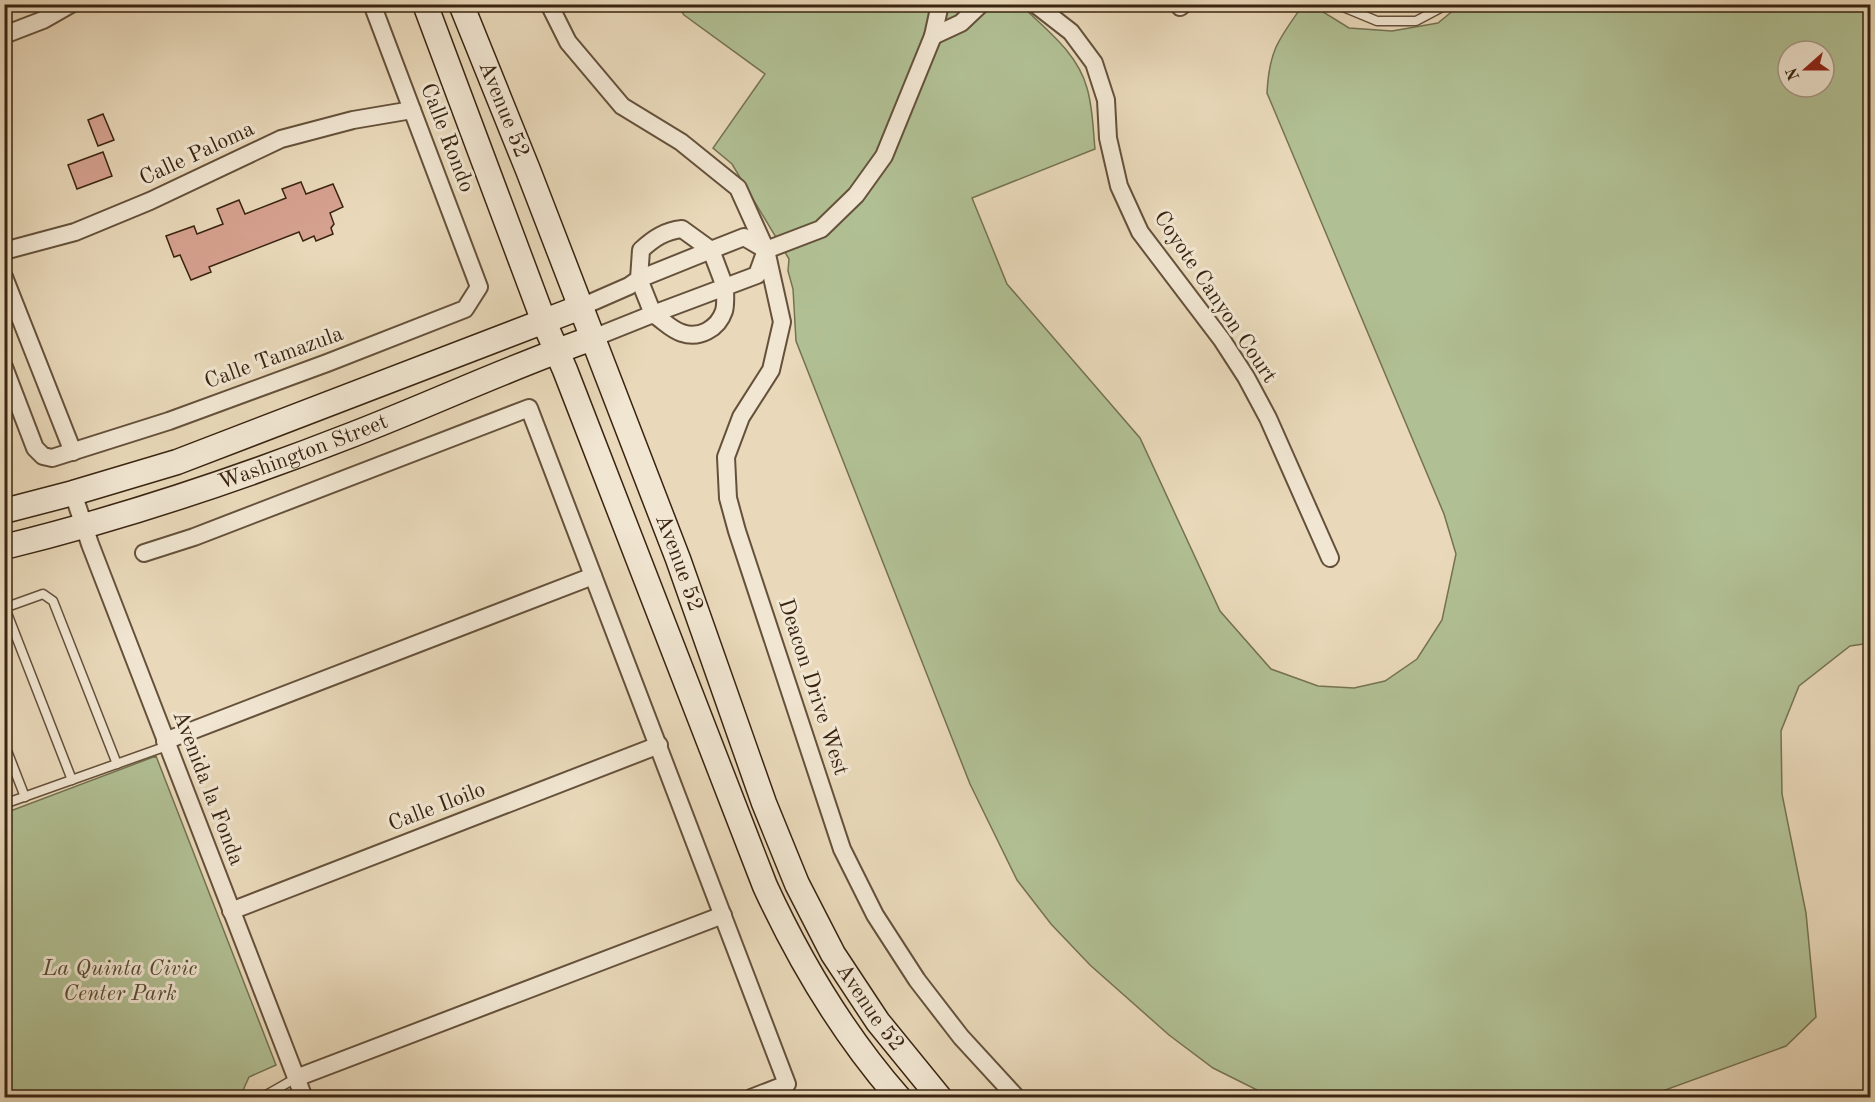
<svg xmlns="http://www.w3.org/2000/svg" width="1875" height="1102" viewBox="0 0 1875 1102" font-family="'Old Standard TT',serif">
	<rect width="100%" height="100%" fill="#e9d9ba"/>
	<filter id="stains"><feTurbulence type="fractalNoise" baseFrequency=".00333" numOctaves="4"/><feColorMatrix values="0 0 0 0 .2 0 0 0 0 .09 0 0 0 0 .02 0 0 0 .5 -.17"/></filter>
	<radialGradient id="worn" r=".72"><stop offset=".6" stop-color="#630" stop-opacity="0"/><stop offset="1" stop-color="#630" stop-opacity=".3"/></radialGradient>
	<g fill="#b1c094" stroke="#757252" stroke-width="1.5" fill-rule="evenodd">
		<path d="M 677,5 L 1021,5 C 1046,30 1077,52 1087,88 C 1093,108 1093,130 1095,149 L 972,198 L 1007,284 L 1140,438 L 1220,611 L 1271,669 L 1318,686 L 1354,688 L 1385,681 L 1417,659 L 1442,620 L 1456,554 L 1444,514 L 1267,93 C 1269,50 1279,39 1303,5 L 1312,5 L 1349,28 L 1392,31 L 1438,23 L 1460,5 L 1870,5 L 1870,643 L 1850,646 L 1799,686 L 1781,731 L 1782,794 L 1806,913 L 1816,1017 L 1786,1046 L 1646,1097 L 1271,1097 L 1213,1068 L 1169,1035 L 1090,965 L 1051,924 L 1017,880 L 970,784 L 796,341 L 793,289 L 788,271 L 789,259 L 732,164 L 713,148 L 765,74 L 684,15 ZM 1788,51 L 1824,51 L 1824,87 L 1788,87 Z"/>
		<polygon points="156,756 276,1065 249,1077 240,1097 5,1097 5,813"/>
	</g>
	<g fill="#d6a290" stroke="#392411" stroke-width="1.5">
		<polygon points="103,114 114,140 98,146 88,120"/>
		<polygon points="103,152 112,176 77,189 68,165"/>
		<polygon points="301,182 306,194 333,184 343,207 330,213 334,224 331,228 333,234 316,241 314,236 303,241 299,232 209,267 211,272 191,280 180,255 174,257 166,236 194,226 197,234 223,224 217,209 239,200 245,214 286,198 282,189"/>
	</g>
	<g fill="none" stroke-linecap="round" stroke-linejoin="round">
		<g stroke="#65513b" stroke-width="11">
			<g id="lane">
				<polyline points="1336,4 1377,21 1416,21 1448,4"/>
				<polyline points="4,608 43,594 53,601 117,764"/>
				<polyline points="5,608 72,780"/>
				<polyline points="4,743 25,797"/>
				<polyline points="4,804 167,746"/>
				<polyline points="261,1098 296,1078"/>
			</g>
		</g>
		<g stroke="#65513b" stroke-width="20">
			<g id="street">
				<polyline points="549,4 568,42 622,106 681,142 738,188 766,250 782,322 771,370 741,417 726,457 728,498 737,531 842,849 875,915 917,980 961,1037 1017,1098"/>
				<polyline points="1035,4 1071,32 1094,63 1106,100 1108,138 1119,186 1140,232 1222,340 1246,377 1268,418 1330,558"/>
				<polyline points="1180,7 1184,4"/>
				<polyline points="4,35 43,20 71,4"/>
				<polyline points="933,36 961,23 981,4"/>
				<polygon points="711,250 725,287 653,314 639,279"/>
				<polyline points="4,251 75,232 150,201 281,139 353,120 412,110"/>
				<polyline points="4,277 73,452"/>
				<path d="M 581,307 L 629,286 L 639,279 L 641,250 C 654,238 665,231 682,229 L 711,250 L 744,237 L 766,250"/>
				<path d="M 593,338 L 653,314 C 663,320 671,330 682,333 C 699,339 718,329 724,311 C 726,304 725,294 725,287 L 757,275 L 766,250 L 821,229 L 856,195 L 884,156 L 933,36 L 940,4"/>
				<polyline points="4,367 35,448 43,456 52,458 169,421 327,363 465,309 479,287 372,4"/>
				<polyline points="73,493 90,544 304,1098"/>
				<polyline points="144,553 194,537 529,408 787,1084 751,1098"/>
				<polyline points="165,741 593,576"/>
				<polyline points="231,911 659,745"/>
				<polyline points="296,1078 723,915"/>
			</g>
		</g>
		<g stroke="#392411" stroke-width="27">
			<g id="secondary">
				<path d="M 425,4 L 544,322 L 565,370 L 765,886 C 800,962 843,1034 899,1098"/>
				<path id="s1" d="M 461,4 L 528,170 L 678,559 L 764,803 L 797,884 L 833,954 L 878,1022 L 940,1098"/>
				<polyline points="4,511 73,493 177,462 581,307"/>
				<path id="s2" d="M 4,547 C 123,518 239,479 354,434 C 434,403 512,366 593,338"/>
			</g>
		</g>
		<use href="#lane" stroke="#f1e6d2" stroke-width="8"/>
		<use href="#street" stroke="#f1e6d2" stroke-width="16"/>
		<use href="#secondary" stroke="#f1e6d2" stroke-width="24"/>
	</g>
	<g text-anchor="middle" dominant-baseline="central" stroke-width="6" stroke-linejoin="round" paint-order="stroke">
		<g font-size="22" fill="#392411" stroke="#f1e6d2">
			<text stroke="none"><textPath href="#s1" startOffset="114">Avenue 52</textPath></text>
			<text transform="translate(447 138) rotate(69)">Calle Rondo</text>
			<text transform="translate(197 154) rotate(-25)">Calle Paloma</text>
			<text transform="translate(1215 297) rotate(56)">Coyote Canyon Court</text>
			<text transform="translate(274 358) rotate(-20)">Calle Tamazula</text>
			<text stroke="none"><textPath href="#s2" startOffset="314">Washington Street</textPath></text>
			<text stroke="none"><textPath href="#s1" startOffset="600">Avenue 52</textPath></text>
			<text transform="translate(813 687) rotate(72)">Deacon Drive West</text>
			<text transform="translate(208 788) rotate(69)">Avenida la Fonda</text>
			<text transform="translate(437 807) rotate(-21)">Calle Iloilo</text>
			<text stroke="none"><textPath href="#s1" startOffset="1086">Avenue 52</textPath></text>
		</g>
		<g font-size="22" font-style="italic" fill="#574b32" stroke="#f1e6d2">
			<text x="120" y="969">La Quinta Civic<tspan x="120" dy="25">Center Park</tspan></text>
		</g>
	</g>
	<rect width="1875" height="1102" fill="none" stroke="#e9d9ba" stroke-width="24"/>
	<rect x="6" y="6" width="1863" height="1090" fill="none" stroke="#392411" stroke-width="3"/>
	<rect x="12" y="12" width="1851" height="1078" fill="none" stroke="#392411" stroke-width="1.5"/>
	<g transform="translate(1806 69) rotate(249)"><circle r="28" fill="#f1e6d2" stroke="#a79885" stroke-width="1.5"/>
	<path d="M0-4.5L10 22L0 15L-10 22Z" fill="#8f2418"/>
	<text y="-9" font-size="16" font-weight="bold" text-anchor="middle" fill="#392411">N</text>
	</g>
	<rect width="100%" height="100%" filter="url(#stains)"/>
	<rect width="100%" height="100%" fill="url(#worn)"/>
</svg>
